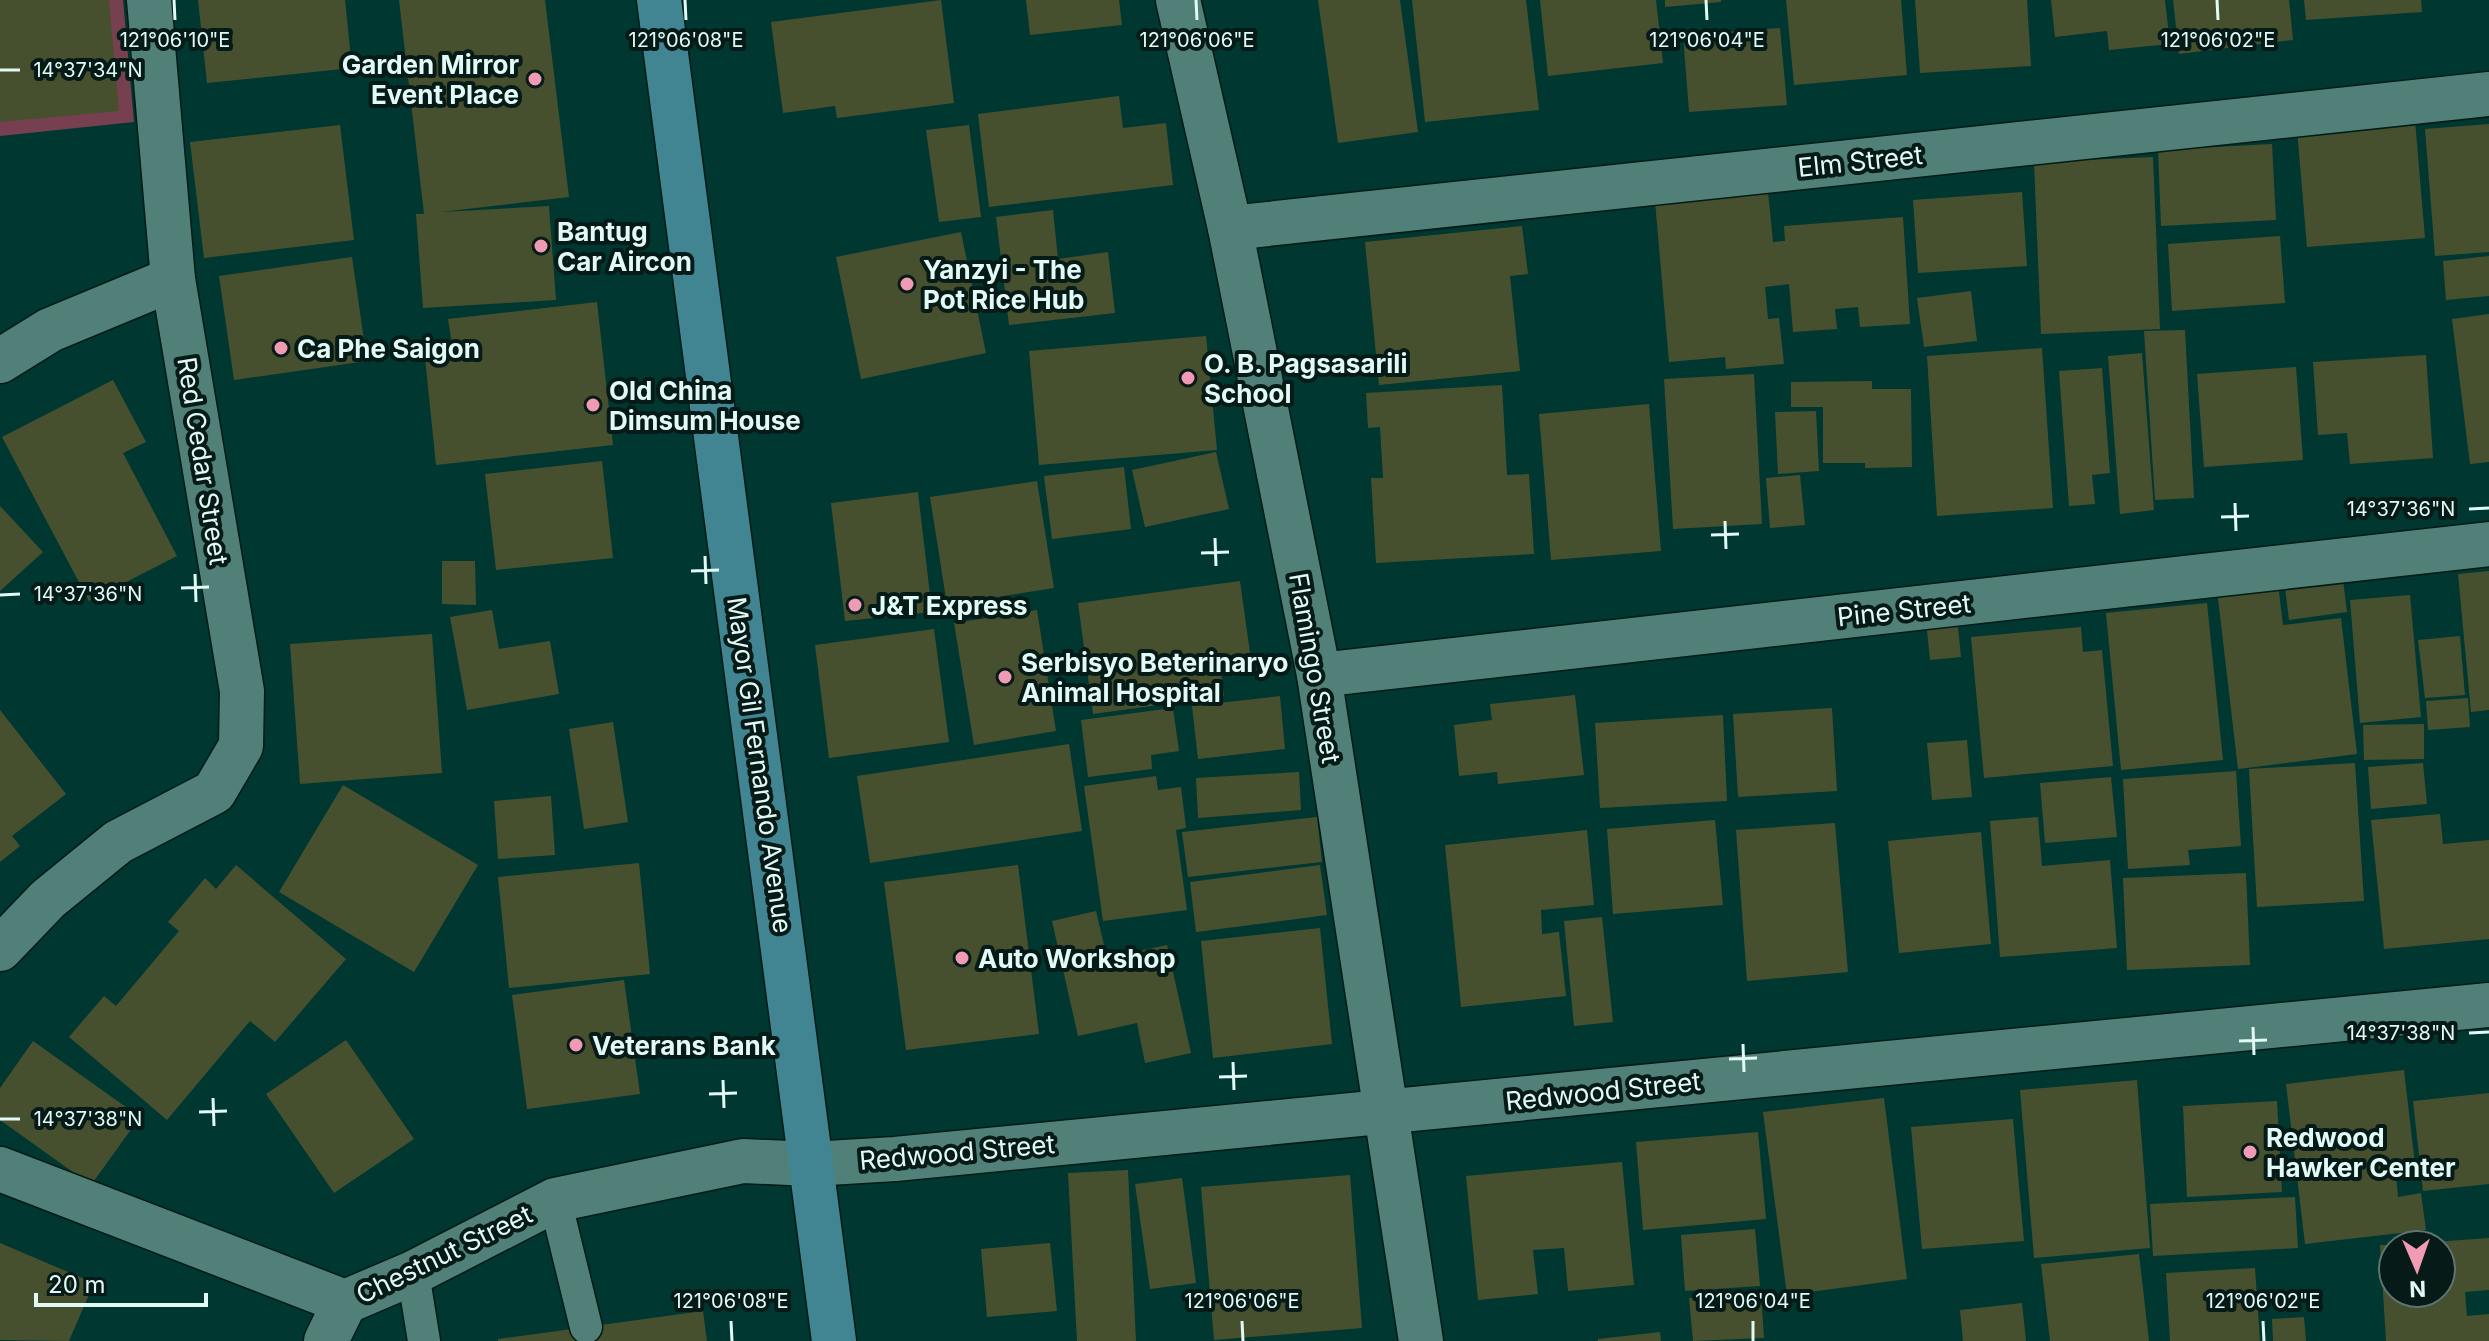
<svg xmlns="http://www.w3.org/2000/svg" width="2489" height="1341" viewBox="0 0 2489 1341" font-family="Inter,sans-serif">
	<rect width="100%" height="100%" fill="#003730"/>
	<polygon fill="#774051" points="0,0 123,0 134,122 0,136"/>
	<g fill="#47502e">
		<polygon points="0,0 109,0 119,111 0,122"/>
		<polygon points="198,0 345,0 352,68 207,83"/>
		<polygon points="399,0 545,0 569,197 441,212 549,206 556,300 423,308 416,214 424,214"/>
		<polygon points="941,0 954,103 837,118 835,106 783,113 771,22"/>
		<polygon points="1026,0 1119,0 1122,25 1030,35"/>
		<polygon points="1318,0 1400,0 1418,132 1338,143"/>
		<polygon points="1412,0 1526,0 1539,110 1425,122"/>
		<polygon points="1540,0 1656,0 1663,63 1548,76"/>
		<polygon points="1665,0 1721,0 1721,2 1665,7"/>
		<polygon points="1786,0 1901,0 1907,75 1794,85"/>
		<polygon points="1915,0 2027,0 2031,66 1920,73"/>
		<polygon points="2051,0 2165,0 2170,44 2109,50 2107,31 2055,37"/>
		<polygon points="2173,0 2289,0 2293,40 2179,54"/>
		<polygon points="2304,0 2421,0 2422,12 2306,20"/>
		<polygon points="1780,28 1787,105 1689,112 1683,35"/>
		<polygon points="1119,96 1123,128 1166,123 1173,185 989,207 978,114"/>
		<polygon points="2415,120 2425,238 2307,247 2297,130"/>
		<polygon points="2489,124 2489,252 2435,256 2425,129"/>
		<polygon points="340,125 354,240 204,258 190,142"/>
		<polygon points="969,125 981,217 939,222 926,130"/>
		<polygon points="2272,144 2276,220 2161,226 2158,150"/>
		<polygon points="2153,157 2160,329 2041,334 2034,162"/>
		<polygon points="1768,192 1773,242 1785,241 1784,226 1903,217 1910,324 1860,327 1858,307 1835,309 1837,329 1793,332 1789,284 1765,287 1768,319 1779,318 1784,364 1726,369 1725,357 1669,362 1655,201"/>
		<polygon points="2022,192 2027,266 1918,273 1913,200"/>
		<polygon points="1053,210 1058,259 1108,252 1115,313 1009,325 996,217"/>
		<polygon points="1522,226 1528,274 1510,276 1520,371 1379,385 1365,242"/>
		<polygon points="961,232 986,353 861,379 836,257"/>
		<polygon points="2280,236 2285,303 2172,311 2168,244"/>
		<polygon points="2489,256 2489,296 2446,300 2443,261"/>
		<polygon points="352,257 367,361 234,380 219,276"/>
		<polygon points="1971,291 1977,341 1924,347 1917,298"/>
		<polygon points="597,302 613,445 436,465 424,348 452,345 448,319"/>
		<polygon points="2489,314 2489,462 2470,464 2452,319"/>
		<polygon points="2185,330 2194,498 2155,500 2144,331"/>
		<polygon points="1206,336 1217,450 1039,465 1029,351"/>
		<polygon points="2042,348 2053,508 1937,516 1927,356"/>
		<polygon points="2142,353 2154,510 2120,514 2108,356"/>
		<polygon points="2426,355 2433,458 2350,464 2347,433 2318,435 2313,362"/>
		<polygon points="2296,367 2303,460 2204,467 2197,374"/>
		<polygon points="2102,368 2110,473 2092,475 2095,504 2069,506 2059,371"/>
		<polygon points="1754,374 1762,524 1673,529 1664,379"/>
		<polygon points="113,380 146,442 123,453 177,556 89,601 2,437"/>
		<polygon points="1872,381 1872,389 1911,389 1912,467 1865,468 1865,463 1823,463 1823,407 1791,407 1791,382"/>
		<polygon points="1502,385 1507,475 1529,474 1534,554 1376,563 1371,478 1383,478 1380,427 1368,428 1366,393"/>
		<polygon points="1649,404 1661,551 1551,560 1539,414"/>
		<polygon points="1816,411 1819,471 1778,474 1775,412"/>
		<polygon points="1216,452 1229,509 1145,527 1132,470"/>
		<polygon points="602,461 613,558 496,570 485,474"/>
		<polygon points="1124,467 1131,529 1052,539 1044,476"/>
		<polygon points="1800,475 1805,525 1770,528 1766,478"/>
		<polygon points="1037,481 1054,588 947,605 930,497"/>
		<polygon points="918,492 932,612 845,621 831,503"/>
		<polygon points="0,506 43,552 0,591"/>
		<polygon points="442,561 475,561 476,605 442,604"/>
		<polygon points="2489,571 2489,710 2471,712 2458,574"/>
		<polygon points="2343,580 2347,612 2289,620 2285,587"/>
		<polygon points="1240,581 1250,653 1219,657 1224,696 1093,714 1078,603"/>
		<polygon points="2278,584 2283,625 2341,618 2357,754 2238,769 2217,590"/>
		<polygon points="2410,595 2421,717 2360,723 2350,600"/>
		<polygon points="2207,603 2223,760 2121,770 2106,613"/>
		<polygon points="492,610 499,649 550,641 559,694 467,710 450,617"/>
		<polygon points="1037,610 1056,731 974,745 954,623"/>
		<polygon points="1957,617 1961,657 1930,660 1926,620"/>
		<polygon points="2081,627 2083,652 2102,650 2113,766 1984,778 1971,637"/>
		<polygon points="934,629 949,742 829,758 815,645"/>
		<polygon points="432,634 442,773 300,784 290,644"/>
		<polygon points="2460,636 2465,695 2425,698 2418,640"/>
		<polygon points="1575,695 1584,775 1498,784 1497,772 1459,776 1454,725 1492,720 1490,704"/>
		<polygon points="1280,696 1285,749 1198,759 1192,706"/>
		<polygon points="2468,698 2470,727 2428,730 2426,701"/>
		<polygon points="1173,708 1179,751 1151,755 1152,769 1088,777 1081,720"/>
		<polygon points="1832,708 1837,791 1738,797 1733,714"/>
		<polygon points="0,710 66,794 12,836 20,846 0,862"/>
		<polygon points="1723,715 1727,801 1600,808 1595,723"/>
		<polygon points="613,722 628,822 584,829 569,729"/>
		<polygon points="2424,724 2424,759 2364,760 2363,725"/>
		<polygon points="1967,740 1972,797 1932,800 1927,743"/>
		<polygon points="1069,744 1082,831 870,863 857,776"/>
		<polygon points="2355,763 2364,901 2257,907 2249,769"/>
		<polygon points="2423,763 2427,804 2371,809 2368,767"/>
		<polygon points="2236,771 2241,846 2188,850 2190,865 2128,869 2123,779"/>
		<polygon points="1299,772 1301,810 1198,818 1196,778"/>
		<polygon points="1156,776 1158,790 1181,787 1186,828 1176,830 1187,910 1103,921 1084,786"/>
		<polygon points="2111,777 2117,837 2045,843 2040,783"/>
		<polygon points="343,785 478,865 414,972 279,892"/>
		<polygon points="551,796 555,855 498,859 494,801"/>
		<polygon points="2440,814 2443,844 2489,840 2489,939 2384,949 2371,820"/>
		<polygon points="1317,817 1322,862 1188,877 1182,832"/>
		<polygon points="2038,817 2042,866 2110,860 2117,948 2000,957 1990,821"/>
		<polygon points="1715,820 1723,905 1613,914 1607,829"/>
		<polygon points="1835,823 1848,972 1747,981 1736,830"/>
		<polygon points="1587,830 1594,905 1541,910 1542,934 1559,932 1566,996 1461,1007 1445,845"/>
		<polygon points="1981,832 1991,944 1899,953 1888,841"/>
		<polygon points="639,863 650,974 509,988 498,877"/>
		<polygon points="236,865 346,959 275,1042 250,1021 167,1120 69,1037 104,996 116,1006 179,931 168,922 205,878 216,889"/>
		<polygon points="1018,865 1039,1034 906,1050 884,882"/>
		<polygon points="1320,865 1327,915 1196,932 1190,882"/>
		<polygon points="2246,873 2250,965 2127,970 2123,878"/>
		<polygon points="1096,911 1107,958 1167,945 1191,1053 1145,1063 1137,1023 1078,1036 1052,921"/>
		<polygon points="1602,917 1613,1022 1574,1026 1564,921"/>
		<polygon points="1320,928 1332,1044 1213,1058 1201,941"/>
		<polygon points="624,980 640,1094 527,1109 512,995"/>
		<polygon points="346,1040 414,1139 334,1193 266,1094"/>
		<polygon points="33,1041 140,1117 91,1185 0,1120 0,1088"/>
		<polygon points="2404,1070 2416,1173 2396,1175 2398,1197 2421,1193 2426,1230 2305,1244 2286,1084"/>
		<polygon points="2137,1080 2150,1248 2034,1258 2020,1090"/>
		<polygon points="2489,1093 2489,1184 2423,1191 2413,1101"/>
		<polygon points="1884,1098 1907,1279 1787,1295 1763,1112"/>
		<polygon points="2277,1101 2282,1192 2187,1197 2183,1106"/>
		<polygon points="2013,1119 2024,1241 1922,1249 1911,1127"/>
		<polygon points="1758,1132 1766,1219 1643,1230 1636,1142"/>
		<polygon points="1622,1162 1634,1285 1568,1291 1564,1248 1533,1250 1538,1294 1478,1300 1466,1176"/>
		<polygon points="1128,1170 1136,1341 1077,1341 1068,1173"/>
		<polygon points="1350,1175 1362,1328 1214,1340 1201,1187"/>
		<polygon points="1182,1178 1196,1283 1150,1289 1135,1184"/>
		<polygon points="2295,1197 2298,1248 2153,1256 2150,1204"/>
		<polygon points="1755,1229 1760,1286 1685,1291 1681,1235"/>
		<polygon points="2489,1238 2489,1290 2465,1292 2467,1316 2489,1314 2489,1341 2386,1341 2380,1245 2393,1245 2393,1293 2441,1293 2441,1245 2421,1245 2420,1243"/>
		<polygon points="0,1243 94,1283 69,1341 0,1340"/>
		<polygon points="1050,1243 1057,1311 987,1317 981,1249"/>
		<polygon points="2139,1254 2149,1341 2050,1341 2041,1264"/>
		<polygon points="2255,1268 2260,1341 2170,1341 2166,1273"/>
		<polygon points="1761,1293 1764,1338 1693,1341 1689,1298"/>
		<polygon points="2022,1303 2026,1341 1963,1341 1960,1310"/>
		<polygon points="703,1311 707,1341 498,1341 498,1339"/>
		<polygon points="2304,1317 2306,1341 2273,1341 2272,1319"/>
		<polygon points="1660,1332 1661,1341 1598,1341 1598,1339"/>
	</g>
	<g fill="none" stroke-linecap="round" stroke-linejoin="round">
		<g stroke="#031b17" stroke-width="35">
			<g id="lane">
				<polyline points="555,1200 586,1327"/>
				<polyline points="413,1273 424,1341"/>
			</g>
		</g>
		<g stroke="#031b17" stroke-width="47">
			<g id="street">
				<polyline points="1178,0 1230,228 1319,675 1421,1341"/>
				<polyline points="1230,228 2489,94"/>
				<polyline points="0,361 50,330 173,279"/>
				<polyline points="1319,675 2489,544"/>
				<polyline points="0,949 48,899 118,842 214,792 241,746 242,691 173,279 149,0"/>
				<polyline points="0,1169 345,1302 413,1273 555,1200 743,1161 811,1164 895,1159 2489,1005"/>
				<polyline points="326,1341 345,1302"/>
			</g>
		</g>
		<g stroke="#031b17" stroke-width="47">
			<polyline id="secondary" points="659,0 834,1341"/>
		</g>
		<use href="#lane" stroke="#508077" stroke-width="32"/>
		<use href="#street" stroke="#508077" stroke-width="44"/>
		<use href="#secondary" stroke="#418592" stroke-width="44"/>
	</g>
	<path fill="none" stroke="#e1faf5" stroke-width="3" d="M 174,0 L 175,20M 685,0 L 686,20M 1196,0 L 1197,20M 1706,0 L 1707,20M 2217,0 L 2218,20M 0,70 L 20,70M 2235,503 L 2236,531M 2469,509 L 2489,508M 2221,517 L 2249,516M 1725,521 L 1726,549M 1711,535 L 1739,534M 1215,538 L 1216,566M 1201,553 L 1229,552M 705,556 L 706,584M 691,571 L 719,570M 195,574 L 196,602M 181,588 L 209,587M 0,595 L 20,594M 2253,1027 L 2254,1055M 2469,1033 L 2489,1032M 2239,1041 L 2267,1040M 1743,1044 L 1744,1072M 1729,1059 L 1757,1058M 1233,1062 L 1234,1090M 1219,1077 L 1247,1076M 723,1080 L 724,1108M 709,1094 L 737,1093M 213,1098 L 214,1126M 199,1112 L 227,1111M 0,1119 L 20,1119M 731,1321 L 732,1341M 1242,1321 L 1243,1341M 1753,1321 L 1753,1341M 2263,1321 L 2264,1341"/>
	<g fill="#f19ab3" stroke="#061a17" stroke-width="3">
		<circle cx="535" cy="79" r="8"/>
		<circle cx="541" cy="246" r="8"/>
		<circle cx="907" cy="284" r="8"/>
		<circle cx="281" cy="348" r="8"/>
		<circle cx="1188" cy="378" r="8"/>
		<circle cx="593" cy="405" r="8"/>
		<circle cx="855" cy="605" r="8"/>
		<circle cx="1005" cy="677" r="8"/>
		<circle cx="962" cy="958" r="8"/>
		<circle cx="576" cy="1045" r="8"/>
		<circle cx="2250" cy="1152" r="8"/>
	</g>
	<g text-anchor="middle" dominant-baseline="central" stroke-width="8" stroke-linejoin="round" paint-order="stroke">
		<g font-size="26" font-weight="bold" fill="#e1faf5" stroke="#061a17" text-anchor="start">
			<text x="519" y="64" text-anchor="end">Garden Mirror<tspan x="519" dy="30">Event Place</tspan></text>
			<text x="557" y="231">Bantug<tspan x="557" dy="30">Car Aircon</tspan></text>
			<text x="923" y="269">Yanzyi - The<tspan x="923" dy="30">Pot Rice Hub</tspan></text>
			<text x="297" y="348">Ca Phe Saigon</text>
			<text x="1204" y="363">O. B. Pagsasarili<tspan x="1204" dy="30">School</tspan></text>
			<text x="609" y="390">Old China<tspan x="609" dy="30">Dimsum House</tspan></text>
			<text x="871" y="605">J&amp;T Express</text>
			<text x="1021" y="662">Serbisyo Beterinaryo<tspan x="1021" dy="30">Animal Hospital</tspan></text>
			<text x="978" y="958">Auto Workshop</text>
			<text x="592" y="1045">Veterans Bank</text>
			<text x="2266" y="1137">Redwood<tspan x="2266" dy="30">Hawker Center</tspan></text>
		</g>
		<g font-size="26" fill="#e1faf5" stroke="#061a17">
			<text transform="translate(1860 161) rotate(-6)">Elm Street</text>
			<text transform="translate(203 461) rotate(81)">Red Cedar Street</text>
			<text transform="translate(1904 610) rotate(-6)">Pine Street</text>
			<text transform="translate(1315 668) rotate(80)">Flamingo Street</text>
			<text transform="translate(760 765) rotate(82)">Mayor Gil Fernando Avenue</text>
			<text transform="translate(1603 1091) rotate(-6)">Redwood Street</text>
			<text transform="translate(957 1152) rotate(-5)">Redwood Street</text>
			<text transform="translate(444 1254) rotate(-26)">Chestnut Street</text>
		</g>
	</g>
	<g font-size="20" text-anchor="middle" fill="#e1faf5" stroke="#061a17" stroke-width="8" stroke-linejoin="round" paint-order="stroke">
		<text x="175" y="47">121°06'10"E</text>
		<text x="686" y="47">121°06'08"E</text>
		<text x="1197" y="47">121°06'06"E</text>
		<text x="1707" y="47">121°06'04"E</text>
		<text x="2218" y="47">121°06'02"E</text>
		<text x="88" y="77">14°37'34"N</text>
		<text x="2401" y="516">14°37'36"N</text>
		<text x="88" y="601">14°37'36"N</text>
		<text x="2401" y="1040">14°37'38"N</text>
		<text x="88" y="1126">14°37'38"N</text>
		<text x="731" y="1308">121°06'08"E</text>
		<text x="1242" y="1308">121°06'06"E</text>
		<text x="1753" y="1308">121°06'04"E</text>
		<text x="2263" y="1308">121°06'02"E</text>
	</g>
	<g transform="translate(2417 1269) rotate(178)"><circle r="38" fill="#061a17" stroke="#5e7470" stroke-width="2"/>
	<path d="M0-6L14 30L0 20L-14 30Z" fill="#f19ab3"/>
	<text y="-12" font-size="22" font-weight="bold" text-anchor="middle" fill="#e1faf5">N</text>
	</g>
	<path d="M36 1293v12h170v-12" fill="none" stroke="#e1faf5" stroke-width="4"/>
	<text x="48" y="1293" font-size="24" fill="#e1faf5" stroke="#061a17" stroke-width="6" paint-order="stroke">20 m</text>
</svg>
